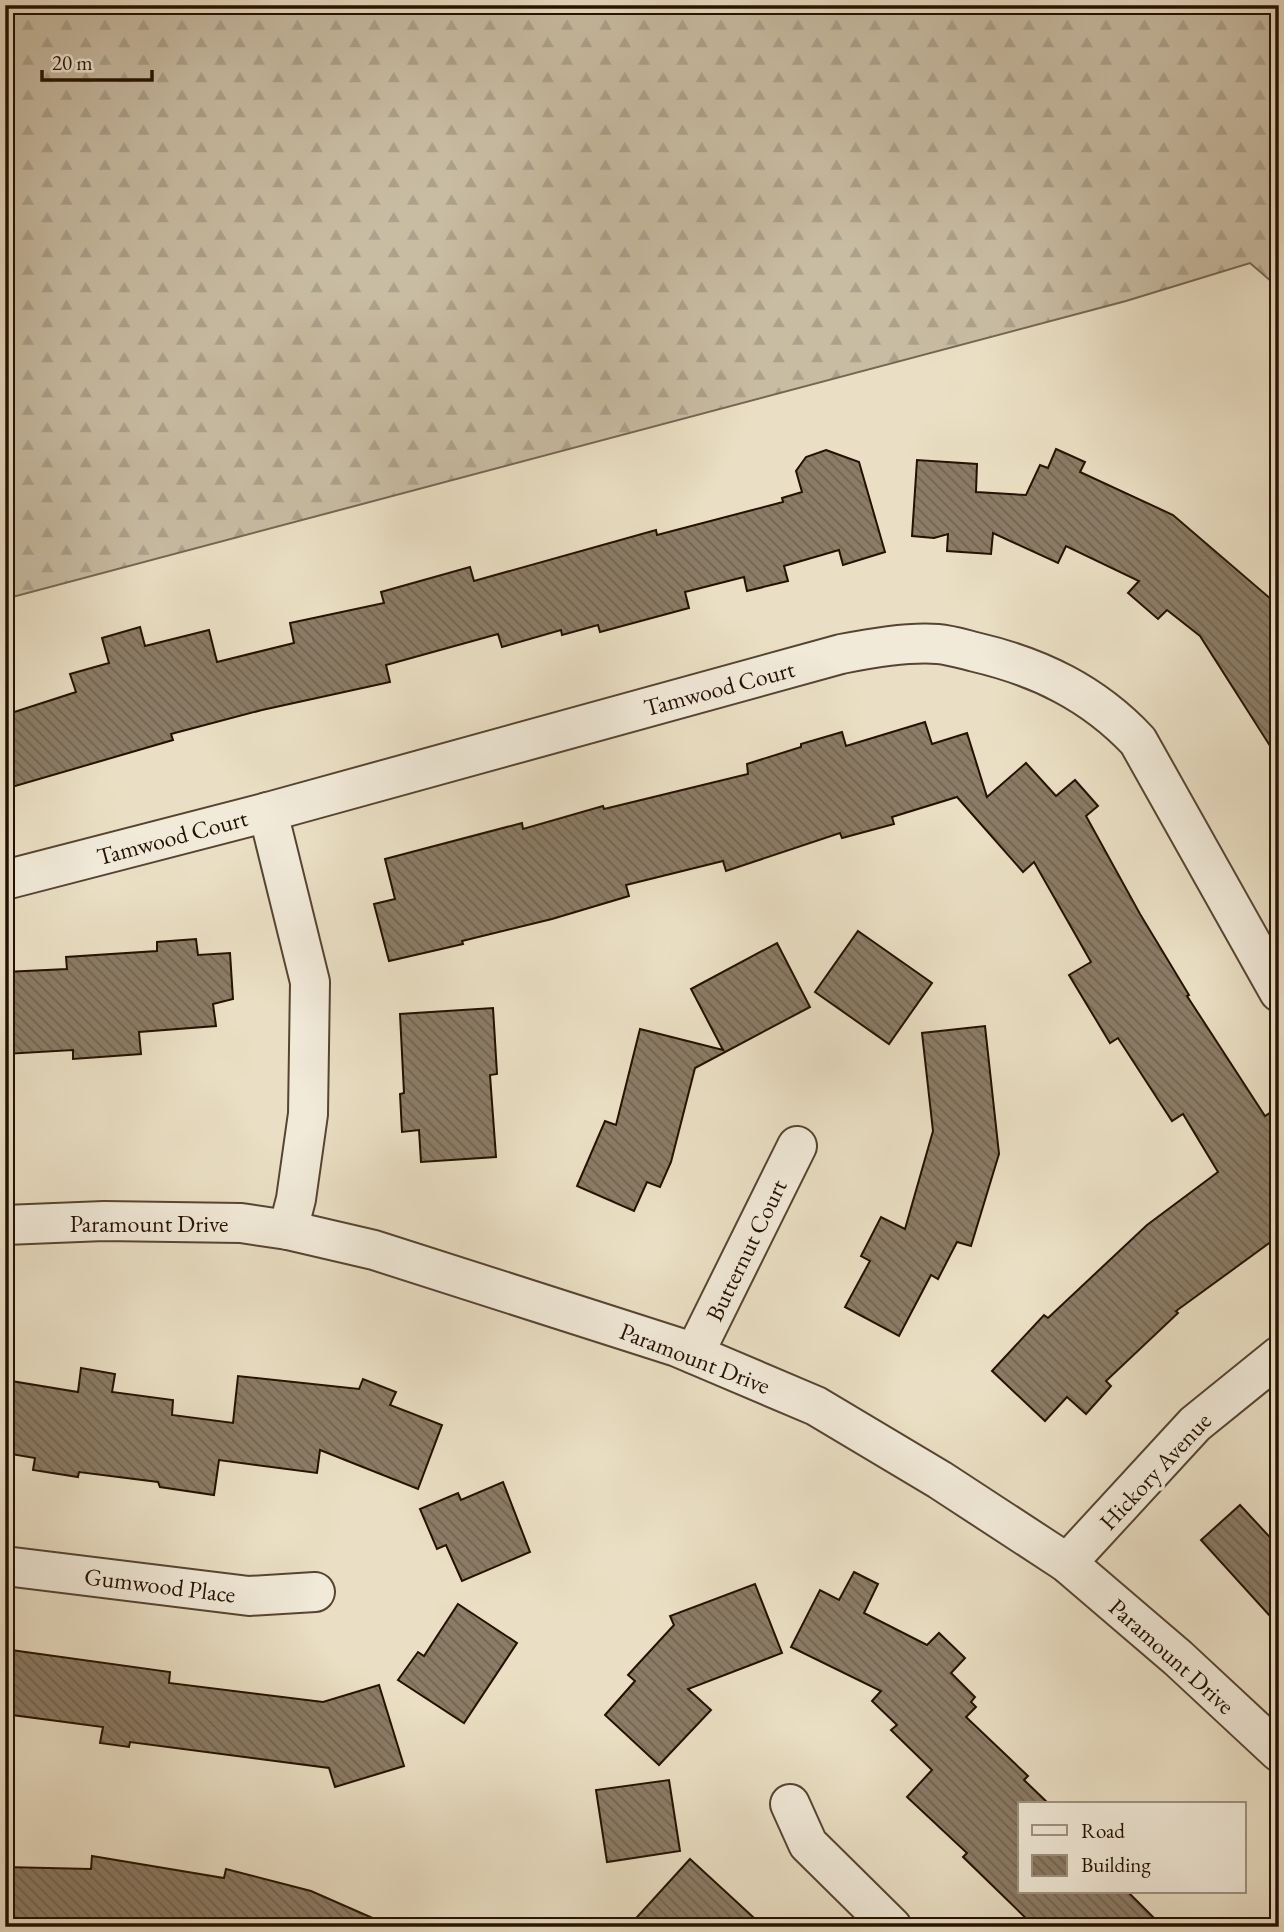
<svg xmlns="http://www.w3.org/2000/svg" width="1284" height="1932" font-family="'EB Garamond',serif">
<defs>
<pattern id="forest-firs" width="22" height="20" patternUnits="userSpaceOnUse" patternTransform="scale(1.75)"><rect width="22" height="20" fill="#c8bca3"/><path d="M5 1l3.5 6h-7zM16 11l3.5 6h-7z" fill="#aca18b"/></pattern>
<pattern id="building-back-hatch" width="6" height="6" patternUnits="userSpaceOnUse" patternTransform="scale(1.75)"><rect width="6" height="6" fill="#8b7c66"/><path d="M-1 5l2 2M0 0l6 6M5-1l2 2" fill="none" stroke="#716452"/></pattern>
</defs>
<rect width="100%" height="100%" fill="#eadfc4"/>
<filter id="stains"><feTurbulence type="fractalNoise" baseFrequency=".00286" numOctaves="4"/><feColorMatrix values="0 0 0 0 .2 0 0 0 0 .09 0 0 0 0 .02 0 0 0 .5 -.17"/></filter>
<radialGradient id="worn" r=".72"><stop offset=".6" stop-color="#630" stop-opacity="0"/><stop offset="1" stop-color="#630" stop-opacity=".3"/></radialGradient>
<path fill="url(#forest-firs)" stroke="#766652" stroke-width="2" d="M5 5H1279V288L1250 263 1126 301 5 599Z"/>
<g fill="url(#building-back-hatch)" stroke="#241100" stroke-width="2">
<path d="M1056 449 1085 462 1080 472 1173 515 1279 606V760L1200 636 1167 610 1158 619 1128 593 1139 581 1066 546 1058 563 993 533 991 554 947 551 948 534 934 538 912 536 917 460 977 464 976 492 1026 495 1040 465 1048 468Z"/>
<path d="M826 450 859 462 885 552 843 565 839 550 784 566 788 581 747 591 744 577 685 592 689 608 600 632 598 625 562 635 561 630 502 647 498 634 386 665 390 682 262 710 171 734 173 740 5 789V715L76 692 70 674 109 663 102 638 140 627 145 646 209 630 217 662 294 643 290 623 384 603 381 592 470 567 474 581 656 530 657 535 783 502 782 498 802 492 796 471 806 457Z"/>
<path d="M925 722 932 744 967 733 987 797 1026 763 1056 796 1075 780 1098 806 1086 816 1140 914 1189 995 1187 996 1265 1116 1279 1107V1236L1176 1311 1178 1313 1106 1381 1111 1386 1086 1414 1067 1397 1045 1421 992 1371 1044 1315 1048 1318 1147 1225 1218 1172 1183 1114 1172 1121 1118 1038 1110 1043 1069 975 1091 962 1034 862 1023 872 957 797 892 817 894 824 842 838 840 833 726 871 723 861 626 885 629 896 552 919 462 941 463 944 389 961 374 904 395 899 385 859 522 823 523 829 603 806 604 809 748 774 747 764 801 747V744L842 732 846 746Z"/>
<path d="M858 931 932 983 889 1044 815 992Z"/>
<path d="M196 939 198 955 230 953 233 999 213 1004 216 1026 139 1032 141 1054 73 1059V1050L5 1054V972L67 969 66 957 157 951V942Z"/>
<path d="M777 943 810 1007 695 1068 671 1162 660 1187 647 1182 634 1211 577 1186 605 1121 616 1125 640 1029 723 1050 691 989Z"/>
<path d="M493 1008 497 1074 490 1075 496 1157 421 1162 419 1130 402 1132 400 1094 404 1093 400 1014Z"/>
<path d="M985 1026 999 1154 971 1246 957 1242 938 1279 931 1275 899 1336 845 1307 870 1261 861 1256 881 1217 905 1229 933 1131 922 1033Z"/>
<path d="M81 1368 115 1374 112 1392 173 1400 172 1415 233 1423 238 1376 359 1389 363 1379 396 1392 390 1405 442 1425 418 1489 320 1450 317 1473 219 1460 214 1495 160 1487 158 1482 79 1472 78 1477 33 1470 35 1458 5 1453V1380L78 1392Z"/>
<path d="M503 1482 530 1552 462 1581 446 1545 437 1549 420 1509 458 1493 461 1500Z"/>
<path d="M1240 1505 1279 1547V1626L1201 1540Z"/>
<path d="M854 1572 878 1584 864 1613 927 1645 939 1633 965 1658 951 1673 975 1697 971 1702 976 1707 966 1717 1028 1776 1024 1780 1049 1804H1020V1892H1128L1163 1927H1035L963 1857 967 1853 907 1797 932 1770 891 1730 897 1725 872 1701 881 1691 791 1647 820 1590 839 1600Z"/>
<path d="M755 1584 782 1653 688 1689 711 1710 659 1765 605 1715 635 1681 628 1675 674 1625 670 1616Z"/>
<path d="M458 1604 517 1643 464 1723 398 1680 418 1652 424 1656Z"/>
<path d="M11 1650 170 1672 169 1683 323 1702 379 1685 404 1766 335 1787 329 1768 130 1742 129 1747 100 1743 103 1727 5 1714V1695Z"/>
<path d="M669 1780 680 1851 607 1862 596 1790Z"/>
<path d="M92 1856 224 1878 226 1869 311 1891 393 1927H83L53 1923V1927H5V1867L91 1869Z"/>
<path d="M690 1859 764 1927H628Z"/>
</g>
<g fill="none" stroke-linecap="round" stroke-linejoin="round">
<g stroke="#564431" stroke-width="42">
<g id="minor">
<path d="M268 812 310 982 308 1114 296 1199 288 1230"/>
<path d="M5 880 268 812 841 654C872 648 906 642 938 644 950 645 963 649 975 652 1039 667 1093 693 1138 741L1279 992"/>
<path d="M5 1225 104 1221 241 1223 288 1230 374 1250 677 1347 816 1406 940 1480 1067 1563 1178 1658 1279 1752"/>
<path d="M694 1354 797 1146"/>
<path d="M1067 1563 1195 1424 1279 1356"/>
<path d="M5 1566 249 1596 315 1592"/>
<path d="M790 1804 808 1844 892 1927"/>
</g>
</g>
<use href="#minor" stroke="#f1ead9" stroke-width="38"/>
</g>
<g text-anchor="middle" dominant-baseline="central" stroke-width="7" stroke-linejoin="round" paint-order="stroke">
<g font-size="24" fill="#241100" stroke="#f1ead9">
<text transform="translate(719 688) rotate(-15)">Tamwood Court</text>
<text transform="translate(172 837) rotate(-15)">Tamwood Court</text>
<text x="149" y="1223">Paramount Drive</text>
<text transform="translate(746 1250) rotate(-64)">Butternut Court</text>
<text transform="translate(695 1358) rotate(21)">Paramount Drive</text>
<text transform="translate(1155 1471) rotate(-47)">Hickory Avenue</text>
<text transform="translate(160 1585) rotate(7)">Gumwood Place</text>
<text transform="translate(1172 1656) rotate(42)">Paramount Drive</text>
</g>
</g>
<rect width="1284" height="1932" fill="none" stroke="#eadfc4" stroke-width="28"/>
<rect x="7" y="7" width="1270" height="1918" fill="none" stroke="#241100" stroke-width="3.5"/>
<rect x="14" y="14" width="1256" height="1904" fill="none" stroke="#241100" stroke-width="2"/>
<rect x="1018" y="1802" width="228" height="91" fill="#f1ead9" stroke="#9f9382" stroke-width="2"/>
<rect x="1032" y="1825" width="35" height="10" fill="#f1ead9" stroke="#9f9382" stroke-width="2"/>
<text x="1081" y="1838" font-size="21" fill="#241100">Road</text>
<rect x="1032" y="1855" width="35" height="21" fill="url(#building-back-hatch)" stroke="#9f9382" stroke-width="2"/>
<text x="1081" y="1872" font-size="21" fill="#241100">Building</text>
<path d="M42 70v10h110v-10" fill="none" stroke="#241100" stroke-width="3.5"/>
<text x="52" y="70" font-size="21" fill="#241100" stroke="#f1ead9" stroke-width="5" paint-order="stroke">20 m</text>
<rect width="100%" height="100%" filter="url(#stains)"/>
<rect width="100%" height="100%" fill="url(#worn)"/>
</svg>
